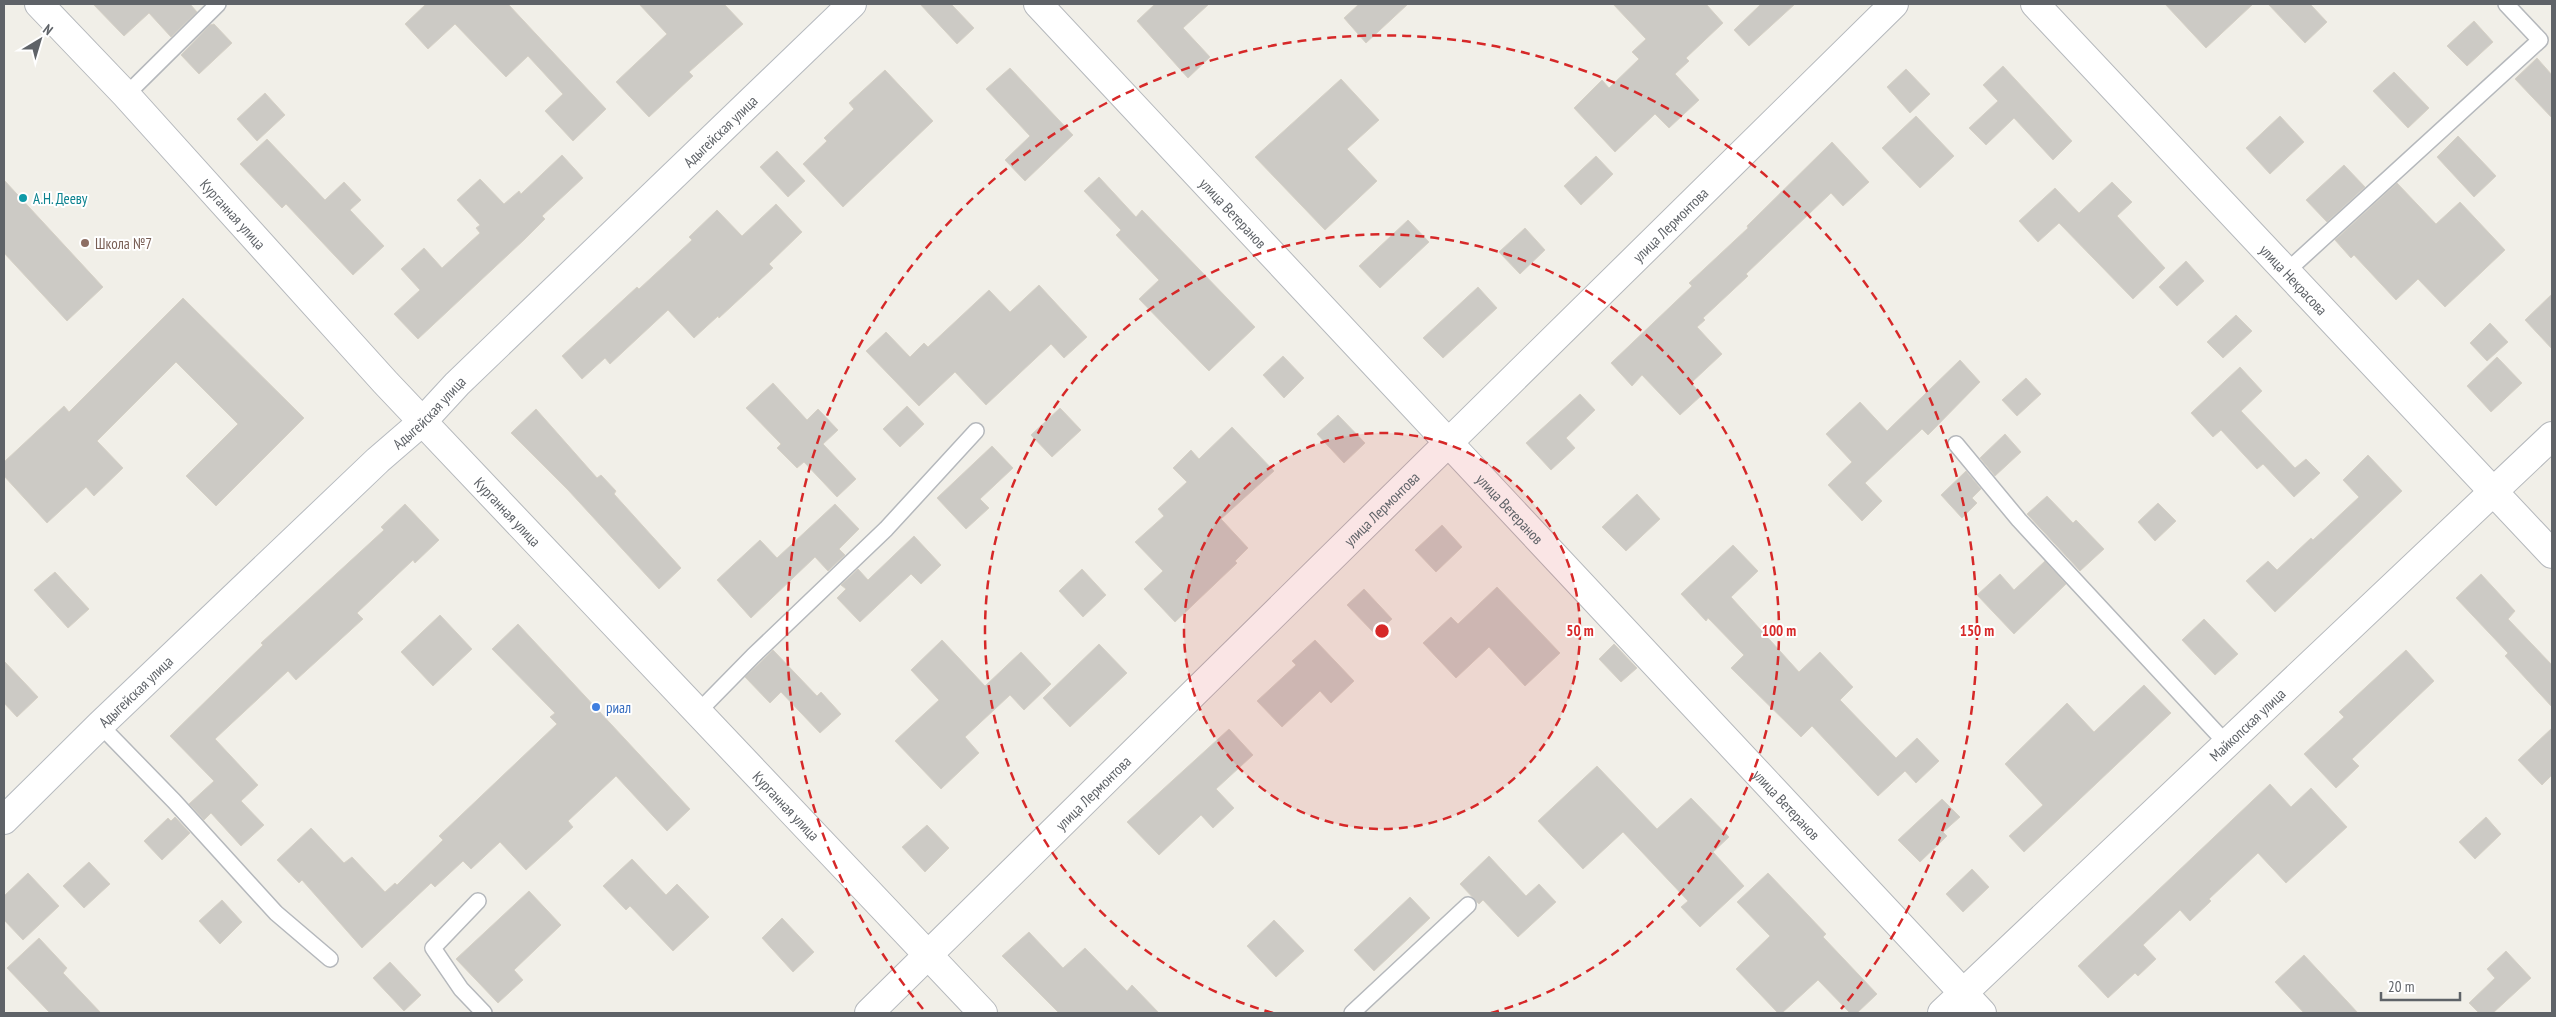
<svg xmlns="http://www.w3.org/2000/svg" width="2556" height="1017" font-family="'PT Sans Narrow',sans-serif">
<rect width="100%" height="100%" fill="#f1efe8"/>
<g fill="#cccac5" stroke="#d6d1c6">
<path d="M93 4H190L197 12 171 37 149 13 124 36Z"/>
<path d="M426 4H508L606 109 573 141 545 111 563 94 528 56 506 77 455 24 428 49 405 24Z"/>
<path d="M639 4H724L743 24 689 72 693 76 649 117 616 82 667 34Z"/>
<path d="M920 4H951L974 28 957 44Z"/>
<path d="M1155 4H1209L1183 28 1210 57 1188 78 1137 21Z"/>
<path d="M1359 4H1408L1366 43 1344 18Z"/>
<path d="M1613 4H1706L1723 23 1686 58 1689 61 1675 74 1699 100 1669 128 1655 114 1615 152 1574 108 1602 80 1609 88 1639 59 1632 52 1646 39Z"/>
<path d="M1761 4H1795L1749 46 1734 30Z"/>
<path d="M2165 4H2253L2206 48Z"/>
<path d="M2268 4H2310L2327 22 2305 43Z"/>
<path d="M2474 21 2493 42 2467 66 2447 46Z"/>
<path d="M214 24 232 43 199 74 181 55 210 25Z"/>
<path d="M2537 58 2552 75V118L2515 79Z"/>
<path d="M2003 66 2072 141 2053 160 2014 118 1986 145 1969 128 1998 101 1983 85Z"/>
<path d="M1010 68 1073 135 1025 181 1005 160 1030 136 986 89Z"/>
<path d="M1906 69 1930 94 1910 113 1887 87Z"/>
<path d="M885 70 933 121 843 207 803 164 827 141 824 138 854 109 849 103Z"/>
<path d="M2394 72 2429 108 2408 128 2373 91Z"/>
<path d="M1341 79 1379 120 1347 149 1377 181 1325 230 1255 157Z"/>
<path d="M265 93 285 115 257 141 237 119Z"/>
<path d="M1916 116 1954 156 1920 188 1882 148Z"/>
<path d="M2280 116 2304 142 2270 174 2246 148Z"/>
<path d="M2458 136 2496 176 2474 197 2437 157Z"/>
<path d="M267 139 325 200 344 182 361 200 350 210 384 246 353 275 286 204 282 208 240 164Z"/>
<path d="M1832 142 1869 182 1843 206 1831 193 1746 274 1748 276 1703 318 1705 320 1697 327 1722 354 1691 383 1702 395 1680 415 1642 375 1632 386 1611 363 1692 286 1689 283 1748 228 1747 226Z"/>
<path d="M777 151 805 181 788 197 760 167Z"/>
<path d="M562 155 583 178 542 216 545 219 525 239 418 339 394 314 420 290 401 269 424 248 442 268 480 233 476 228 480 225 457 200 480 179 504 204 519 191 521 194Z"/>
<path d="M1596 156 1613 174 1581 205 1564 186Z"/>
<path d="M2344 165 2365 187 2327 222 2306 200Z"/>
<path d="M1099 177 1136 217 1142 210 1255 327 1209 371 1139 299 1159 280 1116 235 1121 230 1084 191Z"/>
<path d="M4 180 103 287 67 321 4 253Z"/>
<path d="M2112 182 2132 202 2117 216 2165 268 2133 299 2059 223 2038 242 2019 221 2055 188 2079 213Z"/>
<path d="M2397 183 2436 224 2460 202 2505 250 2445 307 2418 279 2396 300 2354 255 2351 258 2335 240Z"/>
<path d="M776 204 802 232 769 264 773 268 719 318 718 316 694 338 668 310 610 364 605 358 582 379 562 356 637 287 639 289 692 240 689 237 717 210 742 236Z"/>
<path d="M1408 220 1429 242 1380 288 1359 266Z"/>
<path d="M1525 228 1545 250 1520 274 1499 252Z"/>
<path d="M2186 261 2204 281 2177 306 2159 287Z"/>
<path d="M1039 285 1087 337 1064 358 1051 344 986 405 955 372 919 406 866 351 886 332 910 357 924 343 928 347 989 290 1010 312Z"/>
<path d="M1478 287 1497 308 1443 358 1423 338Z"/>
<path d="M2552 294V349L2525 320Z"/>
<path d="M183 298 304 418 216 506 186 476 238 424 176 362 97 441 123 468 94 496 86 487 47 523 4 476V462L64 406 69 412Z"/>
<path d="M2236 315 2252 331 2223 358 2207 342Z"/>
<path d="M2490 323 2508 342 2487 361 2470 343Z"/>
<path d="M1283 356 1304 378 1284 398 1263 375Z"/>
<path d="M2497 357 2522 383 2491 412 2467 386Z"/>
<path d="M1960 360 1980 382 1928 435 1922 429 1865 483 1882 501 1862 521 1828 485 1852 462 1826 434 1860 402 1887 431Z"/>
<path d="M2240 367 2262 391 2241 411 2295 468 2306 459 2320 473 2294 497 2263 464 2257 469 2221 430 2213 437 2191 413Z"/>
<path d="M2026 378 2041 394 2017 416 2002 400Z"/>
<path d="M773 383 807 420 818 409 838 430 823 444 856 479 837 497 804 462 797 468 777 448 781 444 746 408Z"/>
<path d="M1580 394 1595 410 1566 438 1575 448 1551 470 1526 443Z"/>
<path d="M907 406 924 424 900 447 883 429Z"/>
<path d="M1060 408 1081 430 1052 457 1031 435Z"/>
<path d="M536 409 597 478 601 475 616 491 614 494 681 568 659 589 568 490 511 433Z"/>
<path d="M1338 415 1365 443 1344 463 1317 434Z"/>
<path d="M1232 427 1274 471 1221 519 1248 548 1235 561 1237 563 1175 622 1144 589 1163 571 1135 542 1164 516 1158 509 1187 482 1173 468 1191 450 1199 459Z"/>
<path d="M2005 434 2021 452 1995 476 1980 458Z"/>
<path d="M992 446 1013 468 980 499 989 508 966 529 937 498Z"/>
<path d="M2368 455 2402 491 2275 612 2246 581 2268 561 2277 570 2311 538 2313 540 2359 497 2343 480Z"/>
<path d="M1966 471 1981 489 1972 498 1977 503 1962 518 1941 495Z"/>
<path d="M1637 494 1660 519 1626 551 1602 527Z"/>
<path d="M2047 496 2073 523 2076 520 2104 549 2080 571 2027 514Z"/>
<path d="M2158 503 2176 521 2155 541 2138 522Z"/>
<path d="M405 504 439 540 415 563 413 560 357 613 363 619 296 680 288 671 215 739 258 785 241 801 264 825 241 846 211 813 204 820 189 804 214 781 170 736 263 645 261 643 384 530 381 527Z"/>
<path d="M835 504 859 529 839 549 845 555 828 571 815 557 751 618 717 580 760 540 777 558Z"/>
<path d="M1442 525 1462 547 1436 572 1415 550Z"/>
<path d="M914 536 941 565 921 584 911 574 860 622 837 598 846 589 841 585 858 569 868 580Z"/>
<path d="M1733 545 1758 571 1731 597 1799 672 1820 652 1853 687 1840 700 1896 758 1917 738 1939 761 1916 783 1905 771 1878 796 1812 726 1801 737 1731 668 1744 655 1708 618 1706 621 1681 594Z"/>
<path d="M2045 561 2066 584 2014 634 1977 595 2000 574 2014 590Z"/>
<path d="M1082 569 1106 595 1083 617 1059 591Z"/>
<path d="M55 572 89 609 68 628 34 590Z"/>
<path d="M2481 574 2515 611 2508 619 2552 665V707L2505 656 2508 653 2456 598Z"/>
<path d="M1497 587 1560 653 1525 686 1489 647 1456 678 1423 643 1451 617 1458 624Z"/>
<path d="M1364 589 1392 619 1375 634 1347 605Z"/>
<path d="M440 615 472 649 433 686 401 652Z"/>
<path d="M2204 619 2238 654 2215 675 2182 640Z"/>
<path d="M518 624 690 809 667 831 616 776 568 821 573 827 526 870 500 842 471 869 463 861 435 887 431 883 362 948 302 880 299 883 277 860 311 828 344 863 352 857 385 892 395 883 397 885 443 840 439 836 557 724 550 717 555 713 492 649Z"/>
<path d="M942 640 985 686 1021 652 1051 684 1024 710 1010 695 965 737 979 753 941 789 895 741 939 700 911 670Z"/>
<path d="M1315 640 1354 681 1331 703 1320 691 1282 727 1257 701 1296 665 1292 661Z"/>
<path d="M1099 644 1127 673 1070 727 1043 698Z"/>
<path d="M1614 644 1637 668 1621 682 1599 659Z"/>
<path d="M773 650 817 696 821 692 841 714 820 733 781 692 770 703 745 677Z"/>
<path d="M2406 650 2434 681 2352 759 2359 766 2336 788 2304 754 2344 717 2339 712Z"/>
<path d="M4 661 38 697 17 717 4 703Z"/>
<path d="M2144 685 2171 713 2024 852 2009 836 2043 805 2005 764 2067 703 2094 732Z"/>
<path d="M2552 728V775L2542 785 2518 760Z"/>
<path d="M1229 729 1253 755 1216 789 1234 808 1213 828 1201 815 1159 855 1127 822Z"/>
<path d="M1597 766 1657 829 1691 798 1729 837 1713 852 1744 886 1700 927 1681 907 1688 901 1623 832 1583 869 1538 821Z"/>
<path d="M2270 784 2291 807 2311 788 2347 827 2286 883 2258 853 2209 899 2211 901 2190 921 2180 910 2143 945 2156 959 2138 976 2135 973 2108 998 2078 966Z"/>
<path d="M1942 799 1960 817 1943 832 1947 836 1920 862 1898 840Z"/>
<path d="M175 817 190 833 162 860 144 841 168 818 171 821Z"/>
<path d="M2486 817 2501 834 2475 859 2459 842Z"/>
<path d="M927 825 949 848 925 872 902 847Z"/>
<path d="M1489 856 1526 896 1539 884 1556 902 1518 937 1483 900 1479 904 1460 884Z"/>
<path d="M632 859 666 895 677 884 709 917 673 951 630 906 626 910 603 886Z"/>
<path d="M89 862 110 884 84 908 63 886Z"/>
<path d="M1972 869 1989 887 1963 912 1946 894Z"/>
<path d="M28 873 59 906 23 940 4 920V896Z"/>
<path d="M1768 873 1826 934 1823 937 1877 994 1857 1013H1850L1818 980 1782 1013H1778L1736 969 1770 936 1737 902Z"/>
<path d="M529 891 561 925 514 970 523 980 498 1003 456 959Z"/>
<path d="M1410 897 1430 918 1374 971 1354 950Z"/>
<path d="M222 900 242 922 220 944 199 921Z"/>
<path d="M782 918 814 952 793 972 762 938Z"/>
<path d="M1274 920 1304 951 1276 977 1247 946Z"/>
<path d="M1029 932 1063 968 1085 948 1127 991 1132 985 1159 1013H1059L1002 956Z"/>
<path d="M39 938 67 968 63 973 101 1013H50L7 968Z"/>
<path d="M2506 951 2531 978 2493 1013H2479L2469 1003 2495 978 2487 969Z"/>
<path d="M2304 955 2358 1013H2304L2275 982Z"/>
<path d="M390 962 421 995 404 1011 373 978Z"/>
</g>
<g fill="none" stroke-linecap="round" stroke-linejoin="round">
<g stroke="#b5b8bc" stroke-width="18">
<g id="service">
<path d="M126 95 218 4"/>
<path d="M2287 271 2540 40 2506 4"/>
<path d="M1956 444 2019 520 2226 743"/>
<path d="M698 712 753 656 886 529 976 431"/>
<path d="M100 725 174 801 276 913 330 959"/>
<path d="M478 901 433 948 461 989 484 1013"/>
<path d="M1352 1013 1468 905"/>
</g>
</g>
<g stroke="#b5b8bc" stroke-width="30">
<g id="minor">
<path id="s1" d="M1038 4 1982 1013"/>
<path id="s2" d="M2035 4 2552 554"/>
<path id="s3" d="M869 1013 1894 4"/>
<path id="s4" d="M1942 1013 2552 436"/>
</g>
</g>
<g stroke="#b5b8bc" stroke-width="30">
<g id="tertiary">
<path id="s5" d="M39 4 126 95 385 382 983 1013"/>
</g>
</g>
<g stroke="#b6babf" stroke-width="30">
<g id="secondary">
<path id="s6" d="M4 820 100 725 378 460 422 422 457 384 852 4"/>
</g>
</g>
<use href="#service" stroke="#fff" stroke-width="15"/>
<use href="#minor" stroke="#fff" stroke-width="28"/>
<use href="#tertiary" stroke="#fff" stroke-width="28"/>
<use href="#secondary" stroke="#fff" stroke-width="28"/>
</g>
<circle cx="1382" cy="631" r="198" fill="#d62828" fill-opacity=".12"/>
<g fill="none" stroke="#d62828" stroke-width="2.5" stroke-dasharray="9 6">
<circle cx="1382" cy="631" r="198"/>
<path d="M1273 1013A397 397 0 1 1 1491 1013"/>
<path d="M923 1009A595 595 0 1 1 1841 1009"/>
</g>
<circle fill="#0f9aa8" stroke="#fff" stroke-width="2" cx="23" cy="198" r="5"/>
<circle fill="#8d6e63" stroke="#fff" stroke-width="2" cx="85" cy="243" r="5"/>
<circle fill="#3f7fe0" stroke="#fff" stroke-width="2" cx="596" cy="707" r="5"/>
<g text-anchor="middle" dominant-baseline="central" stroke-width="4" stroke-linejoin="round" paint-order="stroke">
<g font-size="15" fill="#5f6368" stroke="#fff">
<text stroke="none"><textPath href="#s6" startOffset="994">Адыгейская улица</textPath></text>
<text stroke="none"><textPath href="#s1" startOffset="286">улица Ветеранов</textPath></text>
<text stroke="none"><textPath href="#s5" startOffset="286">Курганная улица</textPath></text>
<text stroke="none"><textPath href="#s3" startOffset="1124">улица Лермонтова</textPath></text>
<text stroke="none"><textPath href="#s2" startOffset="378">улица Некрасова</textPath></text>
<text stroke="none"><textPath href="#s6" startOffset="589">Адыгейская улица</textPath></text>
<text stroke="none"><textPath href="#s3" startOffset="719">улица Лермонтова</textPath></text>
<text stroke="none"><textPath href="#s1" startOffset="691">улица Ветеранов</textPath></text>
<text stroke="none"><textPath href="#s5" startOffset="691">Курганная улица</textPath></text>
<text stroke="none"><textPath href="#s6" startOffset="184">Адыгейская улица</textPath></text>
<text stroke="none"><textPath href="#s4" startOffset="420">Майкопская улица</textPath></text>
<text stroke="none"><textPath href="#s3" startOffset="314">улица Лермонтова</textPath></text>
<text stroke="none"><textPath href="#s1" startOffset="1096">улица Ветеранов</textPath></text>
<text stroke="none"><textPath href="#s5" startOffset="1096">Курганная улица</textPath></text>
</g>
<g font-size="15" fill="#0d838f" stroke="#fff" text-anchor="start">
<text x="33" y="198">А.Н. Дееву</text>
</g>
<g font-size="15" fill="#785e54" stroke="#fff" text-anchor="start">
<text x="95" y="243">Школа №7</text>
</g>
<g font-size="15" fill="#366cbe" stroke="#fff" text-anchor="start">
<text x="606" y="707">риал</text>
</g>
</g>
<circle cx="1382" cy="631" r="8" fill="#d62828" stroke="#fff" stroke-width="2.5"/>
<g font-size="15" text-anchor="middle" font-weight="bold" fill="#d62828" stroke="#fff" stroke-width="4" stroke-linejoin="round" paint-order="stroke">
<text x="1580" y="636">50 m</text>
<text x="1779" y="636">100 m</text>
<text x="1977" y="636">150 m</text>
</g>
<rect width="2556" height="1017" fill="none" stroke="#5f6368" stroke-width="10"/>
<g transform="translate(40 40) rotate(38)" stroke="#ffffff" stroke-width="4" paint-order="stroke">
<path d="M0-4L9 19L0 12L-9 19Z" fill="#5f6368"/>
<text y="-8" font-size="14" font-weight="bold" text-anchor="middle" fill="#5f6368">N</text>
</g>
<path d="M2381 992v8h79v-8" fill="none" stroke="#5f6368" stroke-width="2.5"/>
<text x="2388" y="992" font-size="15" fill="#5f6368" stroke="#ffffff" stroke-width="4" paint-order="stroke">20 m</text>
</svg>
